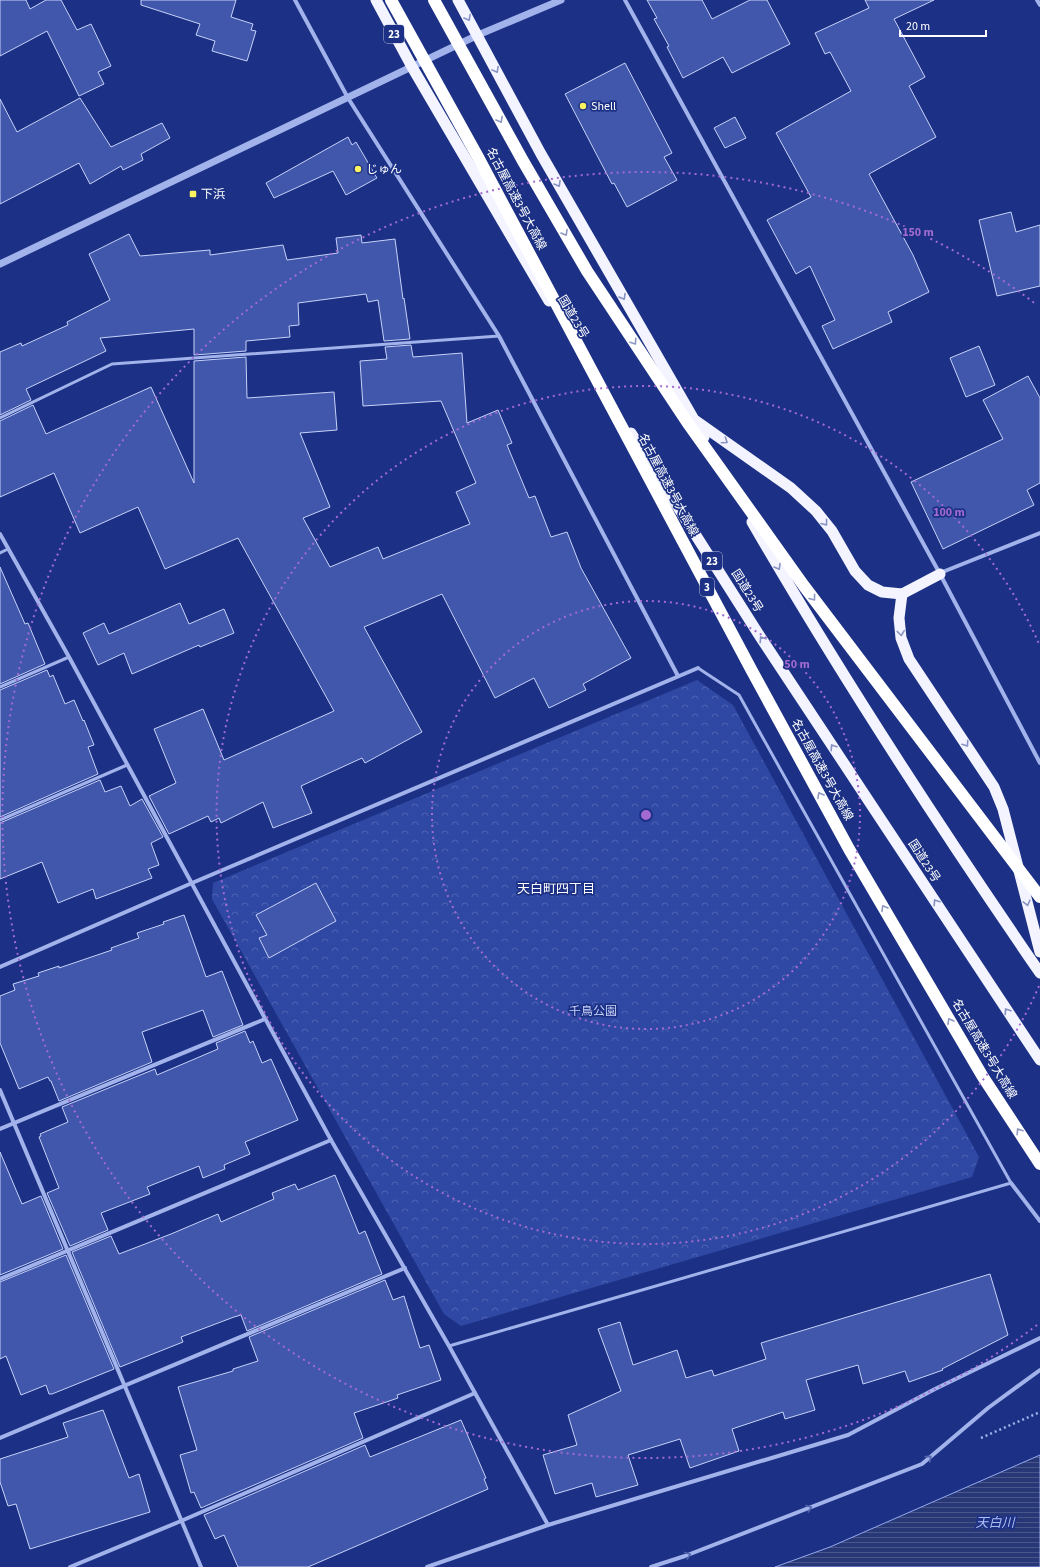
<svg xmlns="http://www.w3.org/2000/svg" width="1040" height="1567" font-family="'Source Sans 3','Noto Sans JP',sans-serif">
<defs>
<pattern id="park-crowns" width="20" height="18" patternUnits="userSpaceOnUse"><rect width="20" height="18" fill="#2f48a3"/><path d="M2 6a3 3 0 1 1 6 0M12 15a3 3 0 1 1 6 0" fill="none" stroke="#4e63b1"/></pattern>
<pattern id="water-rules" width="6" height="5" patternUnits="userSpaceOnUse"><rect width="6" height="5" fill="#283877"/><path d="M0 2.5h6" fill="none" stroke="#48568b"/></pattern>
</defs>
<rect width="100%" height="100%" fill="#1c3185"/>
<path fill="url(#park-crowns)" d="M697 680 733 705 979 1157 972 1177 461 1326 444 1314 212 899 213 883Z"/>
<path fill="url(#water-rules)" stroke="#95a9ed" d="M1040 1455V1567H775L830 1547Z"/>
<g fill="#4057ac" stroke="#c7d2f8">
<path d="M0 0H26L30 9 46 0H61L77 30 91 24 111 66 98 72 104 84 79 96 47 31 0 56Z"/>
<path d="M141 0H236L231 17 253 24 251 30 256 31 247 61 212 51 215 41 196 35 200 24 141 5Z"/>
<path d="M647 0H702L712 19 750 0H767L790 44 732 73 723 57 683 78 667 47 669 46 654 19 657 18Z"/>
<path d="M865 0H934L894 19 925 77 909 86 936 137 869 174 913 255 929 292 888 312 892 322 833 349 822 326 835 320 810 266 796 274 767 220 811 197 776 133 851 91 830 52 825 54 815 33 869 8Z"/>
<path d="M625 63 672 153 664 157 677 180 627 207 614 183 612 184 565 94Z"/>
<path d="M80 98 111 147 162 123 170 138 141 154 143 160 123 170 121 166 90 184 79 163 0 204V99L17 132Z"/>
<path d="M735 117 746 138 725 148 714 128Z"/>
<path d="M348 137 352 145 356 142 377 178 346 195 333 171 274 198 266 183Z"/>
<path d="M1011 212 1016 232 1040 225V286L997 296 979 220Z"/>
<path d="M129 234 140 256 210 250V255L283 245 287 260 338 253 336 238 361 235 362 243 395 239 403 299 404 298 410 339 384 341 378 300 368 302 366 294 298 303 299 325 289 326 290 337 246 341V351L194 355V329L100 338 106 351 26 389 31 400 0 415V352L21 343 22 346 68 325 67 322 110 300 89 254Z"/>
<path d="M411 345 413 357 462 353 467 423 498 410 512 443 507 445 529 498 535 496 551 537 567 532 581 568 631 658 583 684 586 690 549 708 534 678 495 698 442 594 364 627 422 732 365 763 362 758 301 786 312 813 273 828 263 802 221 823 219 818 211 822 208 816 169 834 149 796 176 783 154 729 203 709 224 760 334 711 238 538 165 569 138 507 80 533 54 473 0 497V421L33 405 46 434 151 387 194 483V361L246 357 247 398 334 392 337 430 300 433 330 507 303 518 330 567 378 547 383 559 470 524 456 492 476 483 441 401 363 406 360 361 387 359 385 347Z"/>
<path d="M979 346 995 385 966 397 950 358Z"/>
<path d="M1028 376 1040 398V483L1027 490 1034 505 943 549 911 482 1003 439 983 400Z"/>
<path d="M0 567 25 624 28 623 45 664 0 684Z"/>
<path d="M180 603 189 624 224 609 234 633 200 647 199 645 132 674 124 653 98 665 83 633 104 623 109 634Z"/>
<path d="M47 670 50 677 53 675 65 704 74 700 83 721 84 720 94 745 88 747 98 774 0 817V690Z"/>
<path d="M100 780 105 792 121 786 130 806 142 799 163 837 151 843 159 865 148 869 152 878 96 899 93 889 58 903 42 862 0 879V823Z"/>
<path d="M316 883 336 921 269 958 259 938 267 935 256 915Z"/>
<path d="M184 915 206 977 222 971 243 1025 213 1037 203 1010 142 1032 152 1062 59 1101 51 1081H50L48 1077 19 1089 0 1043V996L15 990 13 984 39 976 38 973 59 966V968L112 950 111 948 139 938 137 933 164 924 163 922Z"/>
<path d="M245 1031 250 1043 253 1041 262 1063 271 1059 298 1120 245 1142 250 1154 224 1165 225 1169 203 1178 199 1166 147 1187 150 1194 101 1213 108 1230 70 1246 47 1193 59 1188 39 1137 41 1136 40 1134 68 1122 62 1107 155 1069 157 1075 218 1049 216 1043Z"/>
<path d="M0 1152 22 1204 41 1196 63 1249 0 1275Z"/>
<path d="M335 1175 359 1234 365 1231 382 1274 247 1331 241 1315 234 1317 181 1337 183 1342 120 1367 72 1252 111 1236 119 1254 171 1234 218 1214 221 1222 274 1199 272 1193 295 1184 298 1190Z"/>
<path d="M66 1255 114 1369 52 1394H49L46 1385 21 1395 6 1356 0 1359V1282Z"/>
<path d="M990 1274 1008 1335 942 1369 943 1370 909 1382 905 1371 863 1384 858 1365 806 1380 815 1410 785 1419 783 1412 732 1429 739 1451 690 1468 680 1439 628 1455 638 1485 596 1497 592 1483 555 1494 543 1455 577 1445 568 1415 621 1391 598 1329 620 1322 633 1365 677 1350 686 1378 712 1370 714 1376 766 1359 761 1343Z"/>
<path d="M385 1280 393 1300 404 1296 420 1348 429 1345 441 1380 397 1395 398 1398 354 1413 363 1438 201 1508 194 1492 191 1493 180 1455 197 1450 178 1387 233 1371V1369L258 1361 249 1337Z"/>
<path d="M103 1410 129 1478 139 1474 150 1512 30 1549 16 1504 8 1506 0 1482V1459L68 1437 63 1423Z"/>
<path d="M461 1420 486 1478 484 1479 488 1489 308 1567H238L224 1535 215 1539 204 1515 365 1445 370 1457Z"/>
</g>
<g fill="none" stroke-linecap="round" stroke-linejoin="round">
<path stroke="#a2b2eb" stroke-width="2.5" stroke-dasharray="2 3" stroke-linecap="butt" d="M981 1438 1040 1412"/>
<g stroke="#a2b2eb" stroke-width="3">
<path d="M0 418 112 364 499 336"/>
<path d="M0 553 8 549"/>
<path d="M0 687 69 657"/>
<path d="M0 820 127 765"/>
<path d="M449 1346 1011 1183 739 695 698 668"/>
</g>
<g stroke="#a2b2eb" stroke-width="4">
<path d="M295 0 348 98 499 336 678 676"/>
<path d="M625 0 940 574 1040 763"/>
<path d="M1037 0 1040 5"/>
<path d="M0 534 69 657 331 1140 449 1346 548 1525 427 1567"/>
<path d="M940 573 1040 533"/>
<path d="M0 967 192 883 698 668"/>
<path d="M0 1090 201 1567"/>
<path d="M0 1129 265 1019"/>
<path d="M1011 1183 1040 1221"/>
<path d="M0 1279 331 1140"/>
<path d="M0 1438 405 1268"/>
<path d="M548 1525 848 1435 935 1389 1040 1338"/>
<path d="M70 1567 181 1521 475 1393"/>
<path d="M651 1567 685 1556 922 1464 988 1408 1040 1370"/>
</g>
<path stroke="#a2b2eb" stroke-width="7" d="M0 264 478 35 561 0"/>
<g stroke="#f3f4ff" stroke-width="11">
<path d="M376 0 412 67 549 301"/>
<path d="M458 0 541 154 704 437"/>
<path d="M696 421 791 488 816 511 832 531 855 571 868 585 882 592 902 594 940 574"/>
<path d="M631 433 761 638 1040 1060"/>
<path d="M752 522C841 676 939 826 1040 973"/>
<path d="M902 594 899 618 901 638 909 659 994 787 1003 809 1040 952"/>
</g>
<g stroke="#fff" stroke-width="12">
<path d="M391 0 479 159 752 671 849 849 983 1077 1040 1164"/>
<path d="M434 0 523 161 587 271 687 422 804 586 1040 897"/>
</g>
</g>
<defs><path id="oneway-chevron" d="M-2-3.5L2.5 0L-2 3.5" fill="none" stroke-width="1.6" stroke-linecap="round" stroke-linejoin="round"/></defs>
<g stroke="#8892c2">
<use href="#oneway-chevron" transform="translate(468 18) rotate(61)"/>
<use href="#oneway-chevron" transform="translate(496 70) rotate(62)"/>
<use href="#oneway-chevron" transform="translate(558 184) rotate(60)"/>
<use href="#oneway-chevron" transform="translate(623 297) rotate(60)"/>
<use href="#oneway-chevron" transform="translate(725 441) rotate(35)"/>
<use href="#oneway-chevron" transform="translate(825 523) rotate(53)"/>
<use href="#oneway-chevron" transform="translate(778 567) rotate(60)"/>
<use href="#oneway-chevron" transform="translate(901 633) rotate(83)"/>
<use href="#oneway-chevron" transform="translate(762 639) rotate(-123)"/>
<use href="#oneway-chevron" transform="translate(966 744) rotate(56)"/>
<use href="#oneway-chevron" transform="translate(833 747) rotate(-123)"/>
<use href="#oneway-chevron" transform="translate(936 902) rotate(-123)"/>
<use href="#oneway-chevron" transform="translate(1027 903) rotate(76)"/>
<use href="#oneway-chevron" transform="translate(1007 1011) rotate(-123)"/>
</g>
<g stroke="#8e98c2">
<use href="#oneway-chevron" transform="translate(500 120) rotate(61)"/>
<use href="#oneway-chevron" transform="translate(565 233) rotate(60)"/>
<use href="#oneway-chevron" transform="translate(634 342) rotate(56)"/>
<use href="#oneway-chevron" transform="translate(813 598) rotate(53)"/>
<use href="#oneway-chevron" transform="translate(820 795) rotate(-119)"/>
<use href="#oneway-chevron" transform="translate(884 908) rotate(-120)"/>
<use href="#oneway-chevron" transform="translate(950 1021) rotate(-120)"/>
<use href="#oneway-chevron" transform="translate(1019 1131) rotate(-123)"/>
</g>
<g stroke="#5265ae">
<use href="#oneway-chevron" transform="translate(929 1458) rotate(-40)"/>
<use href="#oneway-chevron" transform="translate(809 1508) rotate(-21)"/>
<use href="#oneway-chevron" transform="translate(688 1555) rotate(-20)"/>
</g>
<g fill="none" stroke="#a36bd2" stroke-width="2" stroke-dasharray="2 4">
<circle cx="646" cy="815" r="214"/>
<path d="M1039 986A429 429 0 1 1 1039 644"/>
<path d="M1037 1325A643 643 0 1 1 1037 305"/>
</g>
<g fill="#fcf360" stroke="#1c3185" stroke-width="1.5">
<circle cx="583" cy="106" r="4"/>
<circle cx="358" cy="169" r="4"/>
<rect x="189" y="190" width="8" height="8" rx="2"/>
</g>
<g text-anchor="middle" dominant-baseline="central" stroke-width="3.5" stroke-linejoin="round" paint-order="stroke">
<g fill="#1c3185" stroke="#bbc1da" stroke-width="1">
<rect x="384" y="25" width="20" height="18" rx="3"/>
<rect x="702" y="552" width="20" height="18" rx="3"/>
<rect x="700" y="578" width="14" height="18" rx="3"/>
</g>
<g font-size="11" font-weight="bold" fill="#fff">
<text x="394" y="34">23</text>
<text x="712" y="561">23</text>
<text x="707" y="587">3</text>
</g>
<g font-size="12" fill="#fff" stroke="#1c3185" text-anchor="start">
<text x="591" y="106">Shell</text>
<text x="366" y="169">じゅん</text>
<text x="201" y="194">下浜</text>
</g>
<g font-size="12" fill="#fff" stroke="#1c3185">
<text transform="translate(516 199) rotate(62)">名古屋高速3号大高線</text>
<text transform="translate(573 317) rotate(59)">国道23号</text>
<text transform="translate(668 485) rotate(62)">名古屋高速3号大高線</text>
<text transform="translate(747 591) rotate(58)">国道23号</text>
<text transform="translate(822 770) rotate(61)">名古屋高速3号大高線</text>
<text transform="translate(924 861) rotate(57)">国道23号</text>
<text transform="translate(984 1049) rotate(59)">名古屋高速3号大高線</text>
</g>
<g font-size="12" fill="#c7d2f8" stroke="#1c3185">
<text x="593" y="1011">千鳥公園</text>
</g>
<g font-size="13" fill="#fff" stroke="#1c3185">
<text x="556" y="889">天白町四丁目</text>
</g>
<g font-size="13" font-style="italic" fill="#aebdf2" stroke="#1c3185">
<text x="995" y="1523">天白川</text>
</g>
</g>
<circle cx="646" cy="815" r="6" fill="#a36bd2" stroke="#1c3185" stroke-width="2"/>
<g font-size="12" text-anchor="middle" font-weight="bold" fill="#a36bd2" stroke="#1c3185" stroke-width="3.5" stroke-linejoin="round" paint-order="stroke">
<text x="918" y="236">150 m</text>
<text x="949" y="516">100 m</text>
<text x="797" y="668">50 m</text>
</g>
<path d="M900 30v6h86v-6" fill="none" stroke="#ffffff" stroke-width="2"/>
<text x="906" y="30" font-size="12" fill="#ffffff" stroke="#1c3185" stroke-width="3" paint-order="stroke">20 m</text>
</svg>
